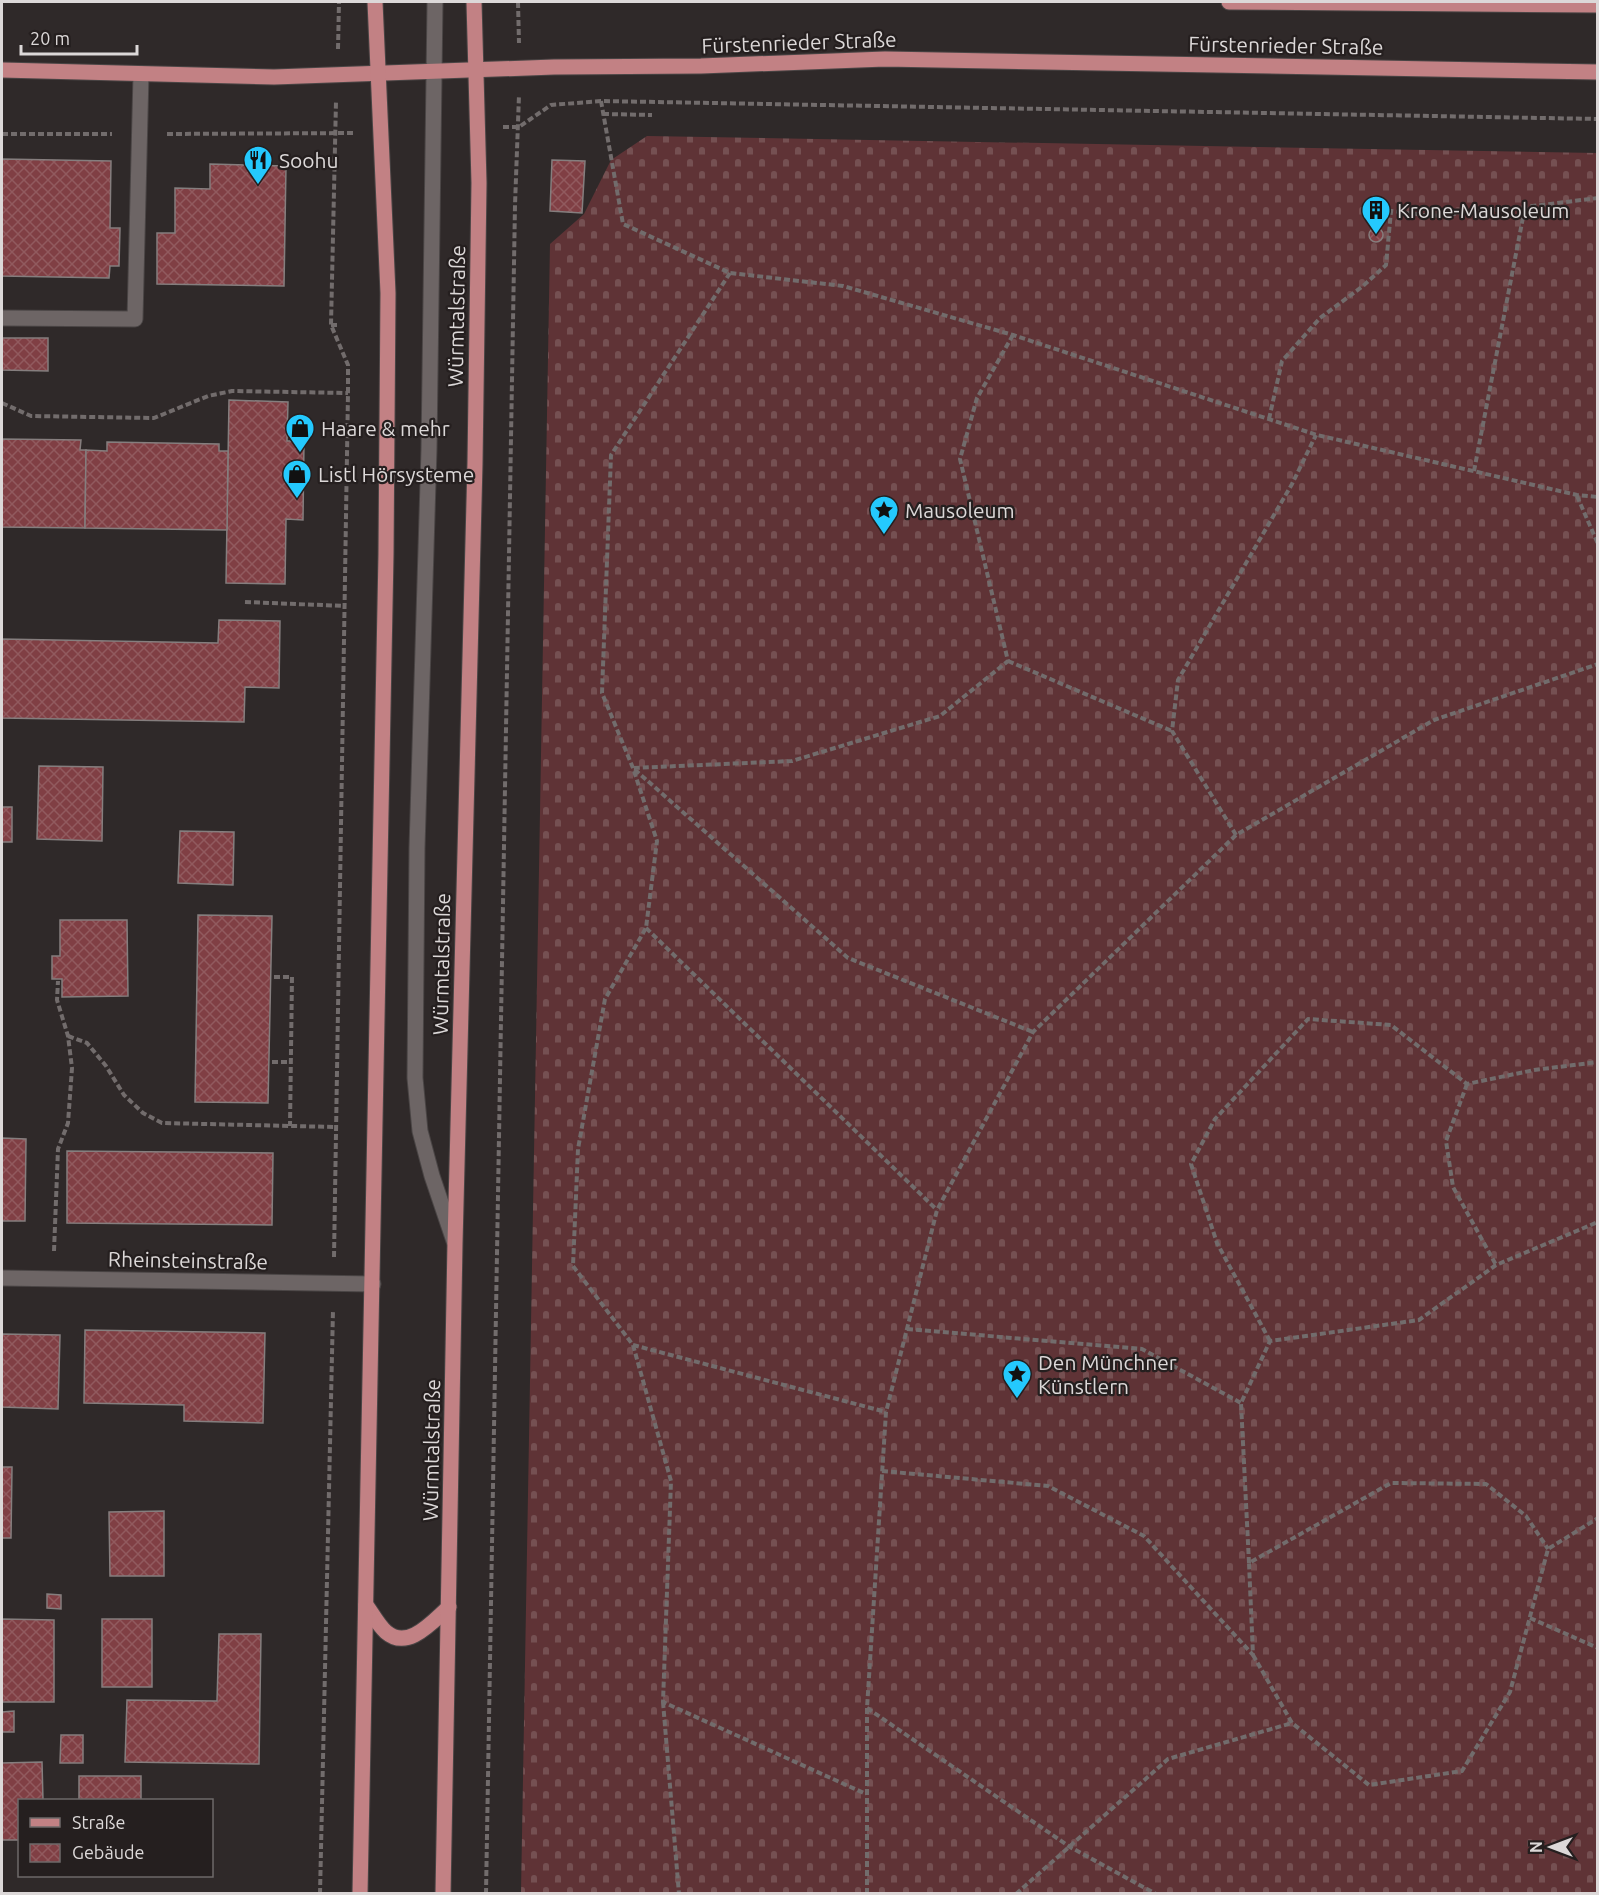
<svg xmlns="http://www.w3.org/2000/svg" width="1599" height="1895" font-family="Ubuntu,sans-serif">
<defs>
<pattern id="cemetery-stones" width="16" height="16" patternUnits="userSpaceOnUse" patternTransform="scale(1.5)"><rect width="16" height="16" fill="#5f3336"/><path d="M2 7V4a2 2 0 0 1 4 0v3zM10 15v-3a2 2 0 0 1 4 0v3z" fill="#755052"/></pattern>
<pattern id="building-cross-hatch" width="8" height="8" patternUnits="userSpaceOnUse" patternTransform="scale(1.5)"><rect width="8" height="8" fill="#803f44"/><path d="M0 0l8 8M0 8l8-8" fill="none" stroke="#915a5e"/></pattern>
</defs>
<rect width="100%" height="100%" fill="#2f2929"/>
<path fill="url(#cemetery-stones)" d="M647 136 1597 153V1893H521L550 244 584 214 611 160Z"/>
<g fill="url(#building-cross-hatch)" stroke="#857e7e" stroke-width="1.5">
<path d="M2 159 111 161 110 228H120L119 266H110L109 278 2 276Z"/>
<path d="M552 160 585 161 582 213 550 211Z"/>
<path d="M210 164 286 166 284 286 157 284V233H175V188L210 189Z"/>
<circle cx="1376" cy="235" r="7"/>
<path d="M2 338H48V371L2 370Z"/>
<path d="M229 400 288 402 287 441H304L303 520 286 519 285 584 226 583Z"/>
<path d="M2 439 81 440 80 450H86L85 528 2 527Z"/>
<path d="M107 442 219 444V451H228L227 530 85 528 86 450 107 451Z"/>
<path d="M219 620 280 621 279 688 245 687 244 722 2 718V639L218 643Z"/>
<path d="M39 766 103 767 102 841 37 839Z"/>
<rect x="2" y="807" width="10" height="35"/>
<path d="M180 831 234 832 233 885 178 883Z"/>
<path d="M198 915 272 916 268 1103 195 1102Z"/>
<path d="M60 920H127L128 996 62 997V979H52V956H60Z"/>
<path d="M2 1138 26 1139 25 1221H2Z"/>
<path d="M67 1151 273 1153 272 1225 67 1223Z"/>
<path d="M85 1330 265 1333 263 1423 184 1421V1405L84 1403Z"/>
<path d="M2 1334 60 1335 58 1409 2 1407Z"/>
<path d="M2 1467H12L11 1538H2Z"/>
<path d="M164 1511V1576H110L109 1512Z"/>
<path d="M47 1594 61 1595V1609L47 1608Z"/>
<path d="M2 1619 54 1620V1702H2Z"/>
<rect x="102" y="1619" width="50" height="68"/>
<path d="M219 1634H261L259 1764 125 1762 127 1700 217 1701Z"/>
<path d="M14 1711V1732H2V1712Z"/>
<path d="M61 1735H83V1763H60Z"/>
<path d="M42 1762 43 1800H20V1840H2V1763Z"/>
<rect x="79" y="1776" width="62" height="24"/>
</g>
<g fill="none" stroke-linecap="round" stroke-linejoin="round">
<g stroke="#4a4545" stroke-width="17">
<g id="minor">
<path d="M435 2 429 449 417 848 415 1078 420 1131 432 1176 454 1241"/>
<path d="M2 318 135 319 141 74"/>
<path d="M2 1278 373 1284"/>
</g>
</g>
<g stroke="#4a4545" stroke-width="17">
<g id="major">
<path d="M1229 2 1598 5"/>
<path d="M2 70 274 77 554 67 701 66 885 59 1598 72"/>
<path d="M366 1605C372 1613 378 1625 386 1632 408 1651 432 1622 449 1607"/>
<path d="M360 1894 386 554 388 293 375 2"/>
<path d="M443 1894 455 1243 475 463 479 183 474 2"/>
</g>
</g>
<g stroke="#726c6c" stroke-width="4" stroke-dasharray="6 3" stroke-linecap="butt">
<path d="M518 2 519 43"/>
<path d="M338 49 339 2"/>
<path d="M601 101 623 224 730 273 843 286 1013 335 1317 435 1577 495 1598 497"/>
<path d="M603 114 652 115"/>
<path d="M503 127H519L551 105 601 101 1598 119"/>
<path d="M2 134H112"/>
<path d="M167 134 355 133"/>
<path d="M730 273 611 455 602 693 633 768 657 841 646 928 605 999 578 1149 573 1266 633 1345 671 1481 663 1702 866 1794"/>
<path d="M331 325H339"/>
<path d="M1013 335 977 398 960 459 1008 661 940 716 792 761 633 768 848 958 1033 1032"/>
<path d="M2 403 31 416 154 418 208 396 232 391 348 393"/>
<path d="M1269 419 1282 361 1320 318 1363 286 1386 265 1391 211 1432 216 1525 207 1598 198"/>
<path d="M1474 471 1525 207"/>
<path d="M1577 496 1598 544"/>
<path d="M245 602 346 606"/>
<path d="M1008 661 1172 731"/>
<path d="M1236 835 1172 731 1178 680 1292 484 1316 435"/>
<path d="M646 928 937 1210"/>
<path d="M274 977H292L290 1126"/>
<path d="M68 1036 87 1043 106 1066 124 1095 143 1113 162 1123 336 1127"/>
<path d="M272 1062H291"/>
<path d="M1467 1084 1446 1141 1453 1187 1496 1265"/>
<path d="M54 1251 58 1149 68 1123 72 1068 68 1036 57 1000 58 981"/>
<path d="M334 1257 348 393V365L331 325 336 101"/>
<path d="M907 1329 1142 1349 1241 1403"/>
<path d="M1270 1341 1217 1243 1191 1164 1215 1119 1308 1019 1391 1025 1467 1084 1534 1070 1598 1062"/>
<path d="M633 1345 886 1412"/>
<path d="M882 1471 1048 1486 1144 1536 1253 1655 1249 1563 1391 1483 1486 1484 1526 1516 1548 1549"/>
<path d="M1249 1563 1241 1403 1270 1341 1419 1320 1496 1265 1598 1222"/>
<path d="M1530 1618 1598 1648"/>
<path d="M1253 1655 1292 1723 1369 1785 1462 1771 1510 1692 1548 1549 1598 1518"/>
<path d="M663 1702 679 1894"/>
<path d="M867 1708 1070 1847 1156 1894"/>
<path d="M320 1894 333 1310"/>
<path d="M486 1894 515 205 519 95"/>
<path d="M867 1894V1708L886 1412 937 1210 1033 1032 1236 835 1434 720 1598 664"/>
<path d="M1016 1894 1168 1759 1292 1723"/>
</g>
<use href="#minor" stroke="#6d6565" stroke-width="15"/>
<use href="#major" stroke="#c28184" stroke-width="15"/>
</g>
<defs>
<g id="restaurant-pin" transform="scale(1.5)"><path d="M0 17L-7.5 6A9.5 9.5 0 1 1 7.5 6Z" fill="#24c9fe" stroke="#251f1f"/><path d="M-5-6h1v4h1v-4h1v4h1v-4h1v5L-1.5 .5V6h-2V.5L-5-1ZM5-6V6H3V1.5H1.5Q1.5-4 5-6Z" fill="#111"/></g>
<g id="building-pin" transform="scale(1.5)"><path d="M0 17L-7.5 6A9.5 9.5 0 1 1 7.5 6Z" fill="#24c9fe" stroke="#251f1f"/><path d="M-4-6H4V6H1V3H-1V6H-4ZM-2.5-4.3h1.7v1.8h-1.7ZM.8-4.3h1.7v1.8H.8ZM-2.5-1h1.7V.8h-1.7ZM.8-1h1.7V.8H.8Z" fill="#111"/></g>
<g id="shop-pin" transform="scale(1.5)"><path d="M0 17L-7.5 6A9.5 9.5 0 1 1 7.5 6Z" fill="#24c9fe" stroke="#251f1f"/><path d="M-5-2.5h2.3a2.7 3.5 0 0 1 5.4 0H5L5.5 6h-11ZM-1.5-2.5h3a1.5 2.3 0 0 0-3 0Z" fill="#111"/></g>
<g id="sight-pin" transform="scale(1.5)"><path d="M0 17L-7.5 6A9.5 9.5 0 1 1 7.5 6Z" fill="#24c9fe" stroke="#251f1f"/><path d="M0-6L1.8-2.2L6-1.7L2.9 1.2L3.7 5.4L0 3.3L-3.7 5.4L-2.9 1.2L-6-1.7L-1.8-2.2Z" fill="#111"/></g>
</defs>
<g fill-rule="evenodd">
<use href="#restaurant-pin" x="258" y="160"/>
<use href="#building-pin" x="1376" y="210"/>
<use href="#shop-pin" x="300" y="428"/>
<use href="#shop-pin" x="297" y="474"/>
<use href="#sight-pin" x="884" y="510"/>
<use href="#sight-pin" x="1017" y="1374"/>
</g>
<g text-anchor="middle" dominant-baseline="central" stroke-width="4.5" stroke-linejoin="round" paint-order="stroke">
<g font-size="21" fill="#dcd8d8" stroke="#251f1f">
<text transform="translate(799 42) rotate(-2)">Fürstenrieder Straße</text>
<text transform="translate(1286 45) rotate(1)">Fürstenrieder Straße</text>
<text transform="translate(456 316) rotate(-89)">Würmtalstraße</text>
<text transform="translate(441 964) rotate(-89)">Würmtalstraße</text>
<text transform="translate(188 1260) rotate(1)">Rheinsteinstraße</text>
<text transform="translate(431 1450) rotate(-89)">Würmtalstraße</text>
</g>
<g font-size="21" fill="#dcd8d8" stroke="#251f1f" text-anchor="start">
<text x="279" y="160">Soohu</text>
<text x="1397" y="210">Krone-Mausoleum</text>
<text x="321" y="428">Haare &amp; mehr</text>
<text x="318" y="474">Listl Hörsysteme</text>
<text x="905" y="510">Mausoleum</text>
<text x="1038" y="1362">Den Münchner<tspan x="1038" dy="24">Künstlern</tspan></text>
</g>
</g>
<rect width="1599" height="1895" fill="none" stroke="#dcd8d8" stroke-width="6"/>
<rect x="18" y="1799" width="195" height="78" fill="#251f1f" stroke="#6e6969" stroke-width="1.5"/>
<rect x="30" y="1818" width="30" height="9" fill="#c28184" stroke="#6e6969" stroke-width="1.5"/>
<text x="72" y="1829" font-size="18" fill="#dcd8d8">Straße</text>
<rect x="30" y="1844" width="30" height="18" fill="url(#building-cross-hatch)" stroke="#6e6969" stroke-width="1.5"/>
<text x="72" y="1859" font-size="18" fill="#dcd8d8">Gebäude</text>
<g transform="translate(1551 1847) rotate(270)" stroke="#251f1f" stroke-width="4.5" paint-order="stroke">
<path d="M0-4.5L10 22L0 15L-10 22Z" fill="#dcd8d8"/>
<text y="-9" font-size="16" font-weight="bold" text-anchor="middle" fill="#dcd8d8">N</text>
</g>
<path d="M21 45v9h116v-9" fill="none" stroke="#dcd8d8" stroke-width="3"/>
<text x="30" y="45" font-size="18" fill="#dcd8d8" stroke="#251f1f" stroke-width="4.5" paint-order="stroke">20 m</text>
</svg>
